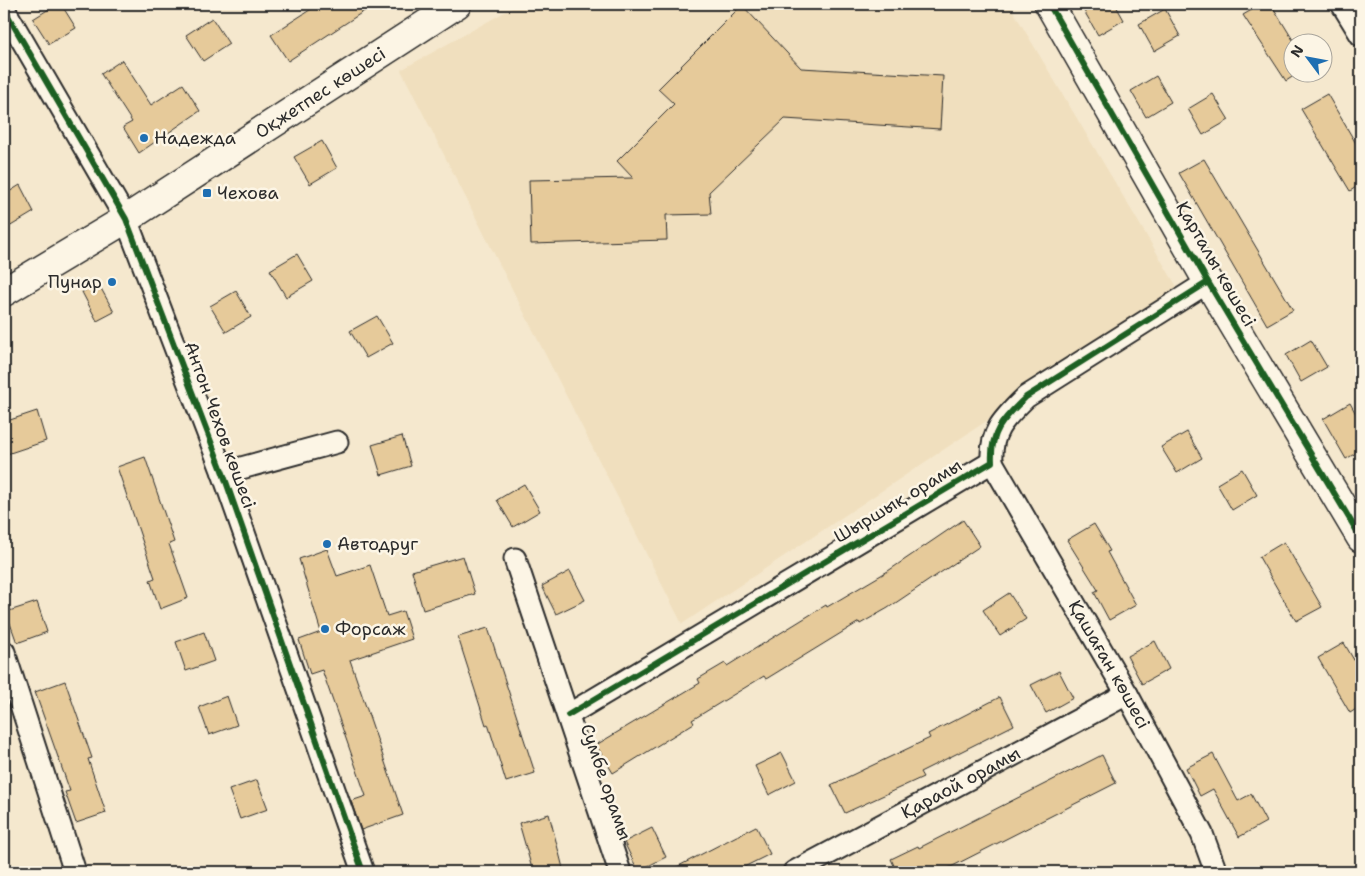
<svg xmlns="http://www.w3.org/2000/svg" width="1365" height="876" font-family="'Shantell Sans',sans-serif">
<rect width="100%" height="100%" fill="#f5e8ce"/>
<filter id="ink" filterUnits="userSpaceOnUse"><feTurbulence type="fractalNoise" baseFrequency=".02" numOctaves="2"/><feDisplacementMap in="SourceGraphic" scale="10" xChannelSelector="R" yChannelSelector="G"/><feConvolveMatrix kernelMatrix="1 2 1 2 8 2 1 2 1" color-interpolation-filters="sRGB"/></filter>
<g filter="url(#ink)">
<path fill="#f0dfbe" d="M519 4H1009L1180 292 682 624 401 70Z"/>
<g fill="#e6ca9a" stroke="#2b2b2b">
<path d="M57 4H61L76 28 49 44 33 19Z"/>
<path d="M319 4H375L288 61 271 35Z"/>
<path d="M1080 4H1115L1124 20 1098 35Z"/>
<path d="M1262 4H1271L1293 40 1295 38 1298 42H1292V72H1300L1286 81 1243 15Z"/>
<path d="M742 5 801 68 943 76 940 129 785 119 709 192 711 214 666 215 667 240 531 244 529 180 633 178 617 161 674 104 658 89Z"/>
<path d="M1165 9 1180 36 1154 51 1139 24Z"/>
<path d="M212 18 229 44 203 61 186 35Z"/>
<path d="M122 60 151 105 183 84 200 111 139 153 123 127 132 122 101 74Z"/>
<path d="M1156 76 1171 102 1146 117 1131 91Z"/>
<path d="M1213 94 1229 120 1203 135 1188 109Z"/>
<path d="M1327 94 1361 152V184L1350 191 1301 109Z"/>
<path d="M322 141 337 168 310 184 294 157Z"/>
<path d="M1204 159 1293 310 1267 325 1179 173Z"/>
<path d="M20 185 34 212 4 230V195Z"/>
<path d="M297 254 313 281 286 297 270 270Z"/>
<path d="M98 283 114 312 97 321 82 292Z"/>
<path d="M236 291 251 317 226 332 210 306Z"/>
<path d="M377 316 393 343 366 358 350 331Z"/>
<path d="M1311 340 1327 367 1301 382 1286 355Z"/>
<path d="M1350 403 1361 423V450L1346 459 1323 419Z"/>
<path d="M37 411 46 441 4 455V422Z"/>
<path d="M1187 432 1202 458 1177 473 1161 447Z"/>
<path d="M402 436 411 466 381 475 372 445Z"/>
<path d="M145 457 174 542 169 544 188 598 160 609 150 580 155 578 117 467Z"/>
<path d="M1242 469 1257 495 1232 510 1217 484Z"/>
<path d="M524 484 540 511 513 527 497 500Z"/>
<path d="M963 520 980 546 888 608 860 624 859 622 766 679 764 676 692 720 694 723 613 773 596 745 700 683 698 679 725 663 727 666 826 605 827 607 888 571Z"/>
<path d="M1094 524 1110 551 1107 552 1136 605 1109 620 1094 592 1098 590 1067 540Z"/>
<path d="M1284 542 1322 607 1296 621 1259 557Z"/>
<path d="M327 549 337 576 370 565 387 616 403 611 412 639 350 660 403 815 361 830 351 801 366 796 322 670 310 674 299 640 321 632 299 559Z"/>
<path d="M463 556 475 594 423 610 412 571Z"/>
<path d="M570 571 585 600 556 614 542 586Z"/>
<path d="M1009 593 1026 619 1000 636 983 610Z"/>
<path d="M37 602 47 632 17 643 6 612Z"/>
<path d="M488 628 535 773 506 782 488 724 486 725 458 637Z"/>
<path d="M204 632 214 661 186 671 176 642Z"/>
<path d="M1155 641 1169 669 1142 684 1127 656Z"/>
<path d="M1344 643 1361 672V706L1350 713 1318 658Z"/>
<path d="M1059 671 1073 698 1046 713 1031 685Z"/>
<path d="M65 681 92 758 88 759 106 813 76 823 65 792 70 791 35 692Z"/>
<path d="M227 696 237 725 209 735 199 707Z"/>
<path d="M1000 697 1014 725 920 772 923 777 845 813 831 785 930 738 928 734Z"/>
<path d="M782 753 796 781 769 795 755 766Z"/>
<path d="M1213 754 1238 801 1251 794 1266 822 1239 837 1213 789 1200 796 1186 768Z"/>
<path d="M1102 755 1116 783 941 872H897L891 859 918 846 919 848Z"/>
<path d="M257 780 268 809 240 819 229 790Z"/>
<path d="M549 814 564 872H533L519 823Z"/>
<path d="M756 826 770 854 734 872H667Z"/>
<path d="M652 828 666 857 638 871 624 842Z"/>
</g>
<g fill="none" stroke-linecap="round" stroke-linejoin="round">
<g stroke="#2b2b2b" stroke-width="25">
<g id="street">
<path d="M1342 4 1361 35"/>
<path d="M4 9 126 219 223 473 363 872"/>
<path id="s1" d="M992 462 1127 694 1202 834 1216 872"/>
<path d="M223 473 337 442"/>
<path d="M515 559 620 872"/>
<path d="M4 652 75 872"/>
<path d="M568 715 992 462C990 430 1005 418 1026 397L1208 282"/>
<path id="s2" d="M794 872 1127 694"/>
</g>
</g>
<g stroke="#2b2b2b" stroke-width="31">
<g id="secondary">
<path d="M1049 4 1208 282 1361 538"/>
<path id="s3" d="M4 292 126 219 457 4"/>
</g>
</g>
<use href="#street" stroke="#fcf5e5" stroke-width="21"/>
<use href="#secondary" stroke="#fcf5e5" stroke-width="28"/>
<g stroke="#fcf5e5" stroke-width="9">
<g id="cycleway">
<path d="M1049 4 1208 282 1361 538"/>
<path d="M4 9 126 219 223 473 363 872"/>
<path d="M568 715 992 462C990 430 1005 418 1026 397L1208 282"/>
</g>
</g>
<use href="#cycleway" stroke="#1b5e20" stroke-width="6"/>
</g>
</g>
<g fill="#1f6fb2" stroke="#fcf5e5" stroke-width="2">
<circle cx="144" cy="138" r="5"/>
<rect x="202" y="188" width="10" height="10" rx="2.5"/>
<circle cx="112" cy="282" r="5"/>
<circle cx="327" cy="544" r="5"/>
<circle cx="325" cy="629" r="5"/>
</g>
<g text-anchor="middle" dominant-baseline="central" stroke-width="5" stroke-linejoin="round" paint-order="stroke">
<g font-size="18" fill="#2b2b2b" stroke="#fcf5e5">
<text stroke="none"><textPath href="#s3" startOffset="374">Оқжетпес көшесі</textPath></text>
<text transform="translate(1216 264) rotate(60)">Қарталы көшесі</text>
<text transform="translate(220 425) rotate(70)">Антон Чехов көшесі</text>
<text transform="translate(898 501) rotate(-31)">Шыршық орамы</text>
<text stroke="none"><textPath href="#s1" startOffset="234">Қашаған көшесі</textPath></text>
<text transform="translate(606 782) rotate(71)">Сумбе орамы</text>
<text stroke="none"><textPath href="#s2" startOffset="189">Қараой орамы</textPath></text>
</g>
<g font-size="18" fill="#2b2b2b" stroke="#fcf5e5" text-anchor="start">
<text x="154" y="138">Надежда</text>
<text x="217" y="193">Чехова</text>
<text x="102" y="282" text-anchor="end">Пунар</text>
<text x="337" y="544">Автодруг</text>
<text x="335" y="629">Форсаж</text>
</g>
</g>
<rect width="1365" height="876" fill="none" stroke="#fcf5e5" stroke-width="20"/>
<rect x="10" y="10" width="1345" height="856" fill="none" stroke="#2b2b2b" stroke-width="2" filter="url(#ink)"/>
<g transform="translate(1308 58) rotate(302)"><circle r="24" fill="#fcf5e5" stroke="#a8a49b"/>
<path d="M0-4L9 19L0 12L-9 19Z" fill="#1f6fb2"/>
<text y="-8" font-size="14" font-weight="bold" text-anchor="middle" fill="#2b2b2b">N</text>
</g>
</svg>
